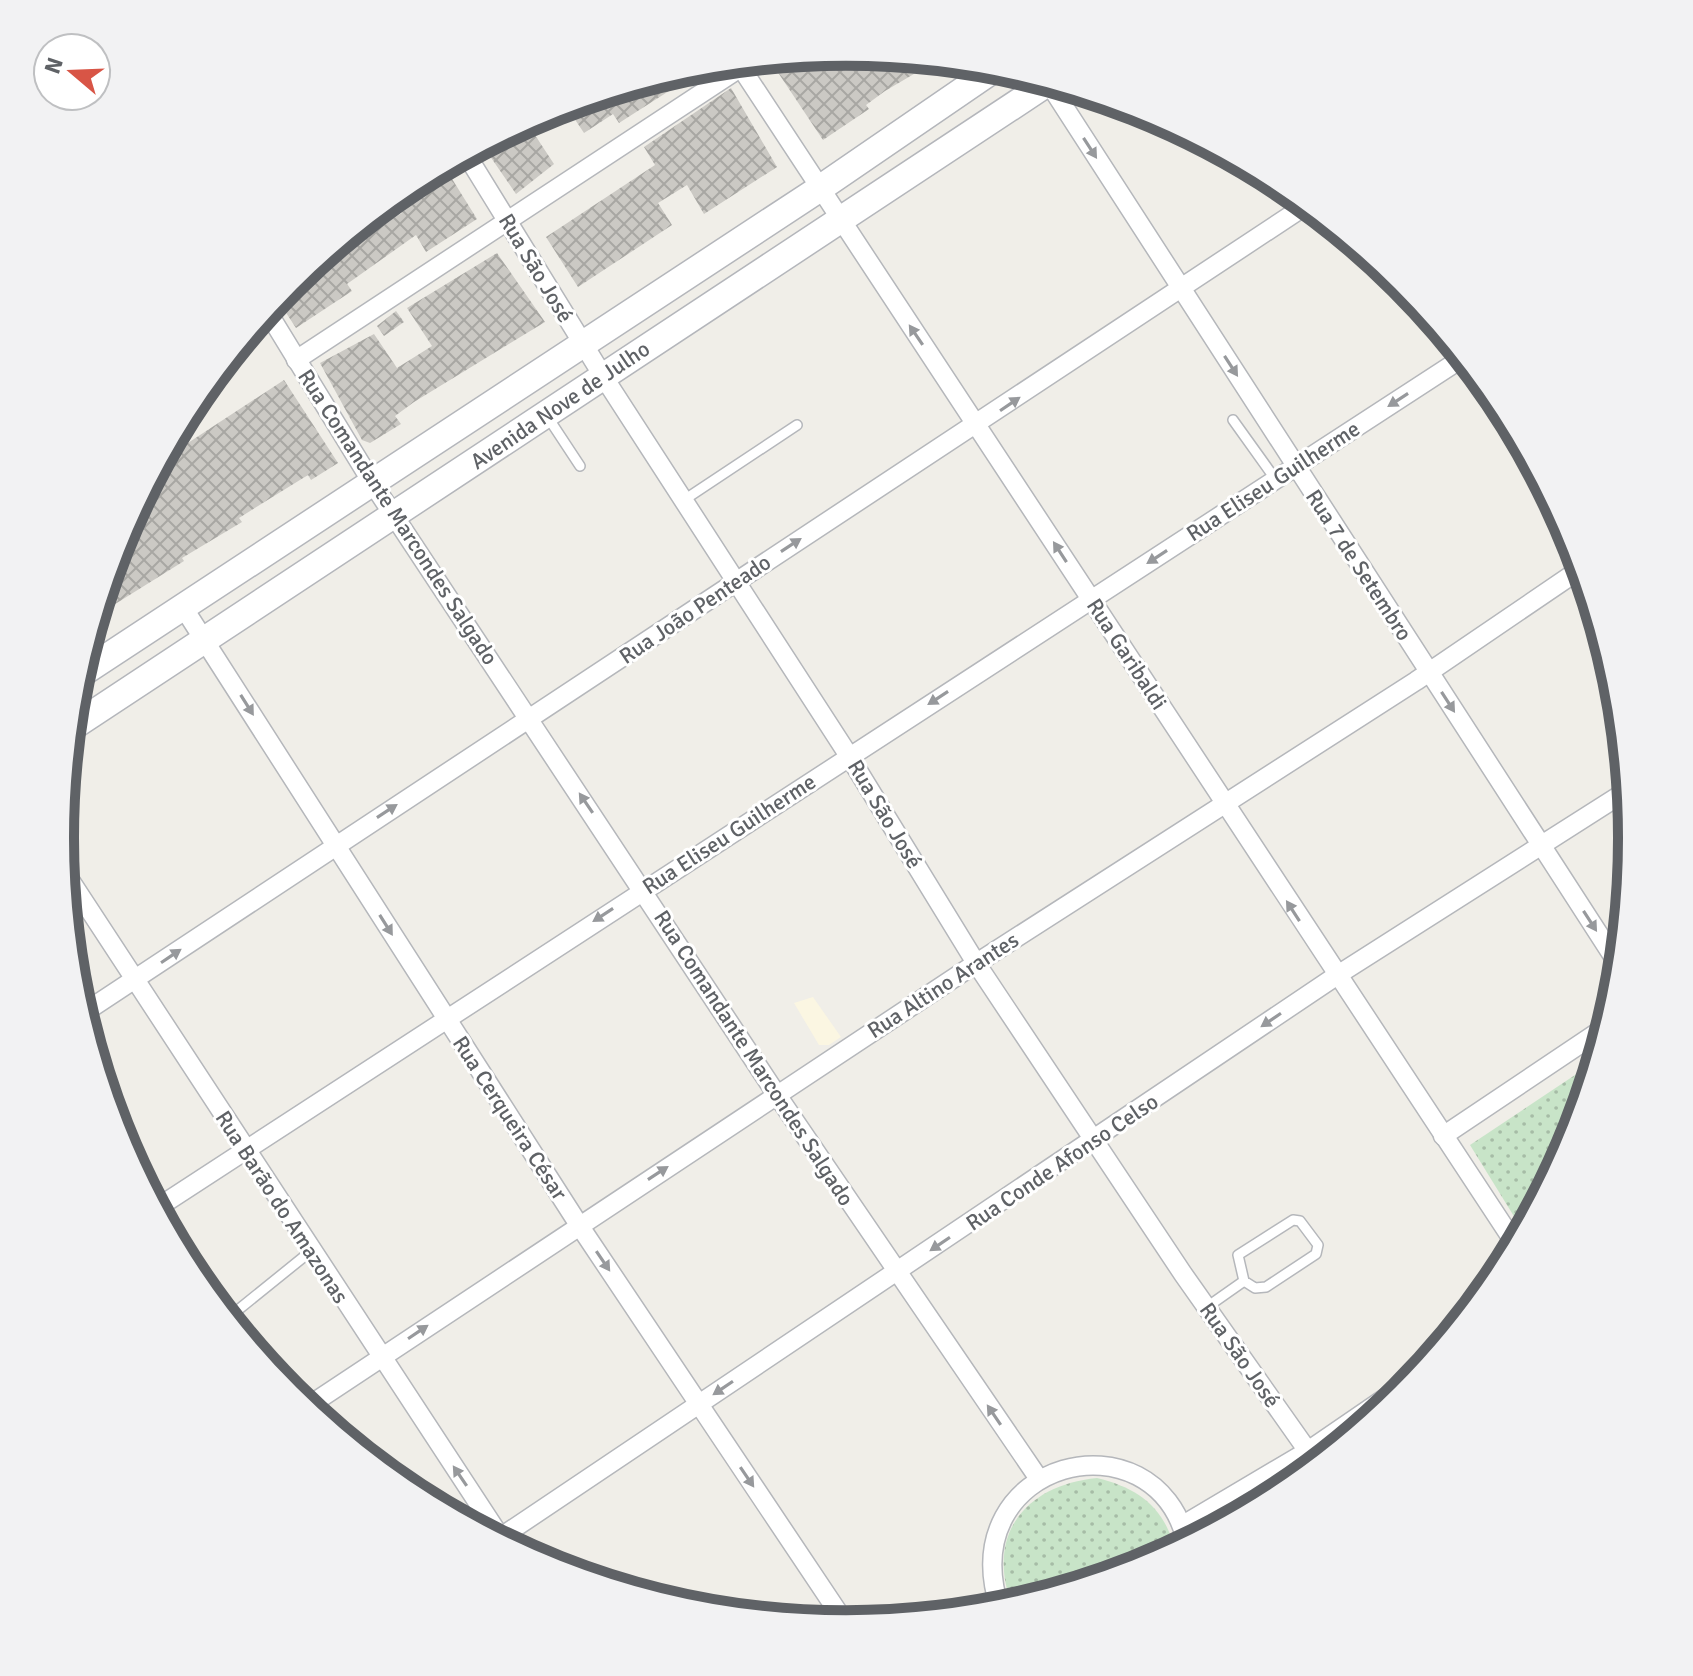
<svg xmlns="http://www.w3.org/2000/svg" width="1693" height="1676" font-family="Signika,sans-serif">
<defs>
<pattern id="park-dots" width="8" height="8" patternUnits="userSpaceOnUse" patternTransform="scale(2)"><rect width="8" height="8" fill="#c8e4c8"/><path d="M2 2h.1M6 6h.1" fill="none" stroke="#a6bca6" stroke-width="1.8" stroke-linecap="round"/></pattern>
<pattern id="building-cross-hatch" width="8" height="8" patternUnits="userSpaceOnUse" patternTransform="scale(2)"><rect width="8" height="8" fill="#cbc9c4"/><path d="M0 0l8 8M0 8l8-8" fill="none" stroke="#a8a7a3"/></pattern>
</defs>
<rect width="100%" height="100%" fill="#f0eee8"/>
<path fill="#fbf6e2" d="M813 997 841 1037 829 1045H819L794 1003Z"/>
<g fill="url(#park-dots)">
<path d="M1596 1061 1572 1139 1523 1231 1470 1145Z"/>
<path d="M1097 1478C1138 1488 1164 1507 1175 1549L1147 1564 1012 1605C985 1534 1026 1485 1097 1478Z"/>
</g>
<g fill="url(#building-cross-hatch)">
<path d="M847 52 936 61 885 91 866 105 869 109 823 140 773 65 783 58Z"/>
<path d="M708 66 619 123 613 114 584 133 566 106Z"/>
<path d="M731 88 777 167 704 214 687 185 658 203 672 225 578 287 546 237 655 165 644 147Z"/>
<path d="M529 126 554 164 516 194 483 146 510 131 513 136Z"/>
<path d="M444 166 477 219 426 252 416 235 347 284 352 291 296 328 277 299 291 282 315 262 320 271 359 242 352 232 361 224 369 233 402 213 393 198Z"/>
<path d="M497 253 545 322 414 402 395 416 401 424 370 443 362 440 320 363 374 334 397 368 432 346 407 308Z"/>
<path d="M396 311 404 322 384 336 377 326Z"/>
<path d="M284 380 338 463 311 480 308 475 266 501 239 518 242 522 182 558 184 561 96 616 121 537 162 460Z"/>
</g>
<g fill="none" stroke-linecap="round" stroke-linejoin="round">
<g stroke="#b5b7bb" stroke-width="12">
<g id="service">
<path d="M547 416 580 466"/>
<path d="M1233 420 1276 480"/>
<path d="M684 500 797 425"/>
<path d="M1293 1220 1300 1221 1318 1245 1316 1254 1266 1287 1255 1288 1244 1281 1238 1255Z"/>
<path d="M1207 1307 1244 1281"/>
<path d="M228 1318 311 1251"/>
</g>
</g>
<g stroke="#b5b7bb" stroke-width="21">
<g id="minor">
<path d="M738 63 1516 1245"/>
<path d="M1048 82 1620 967"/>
<path d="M466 154 603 376 849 756 976 963 1183 1274 1317 1464"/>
<path d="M267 311 373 484 777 1095 1039 1479"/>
<path d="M296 360 749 62"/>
<path d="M183 607 579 1225 846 1624"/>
<path d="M64 871 503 1541"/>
<path d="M82 1014 1308 204"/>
<path d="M1443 1136 1607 1026"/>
<path d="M157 1208 1464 357"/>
<path d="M307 1407 969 968 1416 681 1582 568"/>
<path d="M1183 1525 1308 1451 1416 1377"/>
<path d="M498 1539 1336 976 1628 790"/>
<path d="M1000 1609C951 1460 1155 1409 1187 1543"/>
</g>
</g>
<g stroke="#b4b6bb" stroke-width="29">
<g id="secondary">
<path d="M78 676 819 189 997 67"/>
<path d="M71 728 1049 82"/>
</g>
</g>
<use href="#service" stroke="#fff" stroke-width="9"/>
<use href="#minor" stroke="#fff" stroke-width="18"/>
<use href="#secondary" stroke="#fff" stroke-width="26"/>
</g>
<defs><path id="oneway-solid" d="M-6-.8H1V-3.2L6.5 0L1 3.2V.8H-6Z" transform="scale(2)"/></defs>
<g fill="#97999c">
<use href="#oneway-solid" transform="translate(1090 148) rotate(57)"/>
<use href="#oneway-solid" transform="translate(916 335) rotate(-124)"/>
<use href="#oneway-solid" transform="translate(1231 366) rotate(57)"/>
<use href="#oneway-solid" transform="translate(1398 400) rotate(147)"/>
<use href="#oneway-solid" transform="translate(1010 404) rotate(-34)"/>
<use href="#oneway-solid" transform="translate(791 545) rotate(-33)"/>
<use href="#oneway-solid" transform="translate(1060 552) rotate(-123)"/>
<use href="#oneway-solid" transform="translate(1157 557) rotate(147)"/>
<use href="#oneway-solid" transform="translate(938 698) rotate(147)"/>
<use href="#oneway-solid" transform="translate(1448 702) rotate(57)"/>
<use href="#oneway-solid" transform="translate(247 705) rotate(58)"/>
<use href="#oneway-solid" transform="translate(586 803) rotate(-124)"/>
<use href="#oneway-solid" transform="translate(387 811) rotate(-33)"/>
<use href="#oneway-solid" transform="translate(1293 911) rotate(-123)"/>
<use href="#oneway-solid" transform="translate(603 915) rotate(147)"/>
<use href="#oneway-solid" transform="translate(1590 921) rotate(57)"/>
<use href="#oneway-solid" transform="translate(386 925) rotate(58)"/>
<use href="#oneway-solid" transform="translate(171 956) rotate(-34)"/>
<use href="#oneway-solid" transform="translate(1271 1020) rotate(146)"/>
<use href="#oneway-solid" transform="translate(658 1173) rotate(-33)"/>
<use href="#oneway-solid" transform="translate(940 1244) rotate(146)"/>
<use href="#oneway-solid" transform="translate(603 1261) rotate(56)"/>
<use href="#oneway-solid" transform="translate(418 1332) rotate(-34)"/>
<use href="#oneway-solid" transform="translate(723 1388) rotate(146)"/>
<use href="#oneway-solid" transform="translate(994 1415) rotate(-124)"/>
<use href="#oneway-solid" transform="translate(460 1476) rotate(-124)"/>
<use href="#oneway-solid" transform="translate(747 1477) rotate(56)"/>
</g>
<g text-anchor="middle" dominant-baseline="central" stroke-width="6" stroke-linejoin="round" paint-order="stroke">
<g font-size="22" fill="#5f6266" stroke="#fff">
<text transform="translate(536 268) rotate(59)">Rua São José</text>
<text transform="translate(560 405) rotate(-34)">Avenida Nove de Julho</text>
<text transform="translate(1273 481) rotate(-33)">Rua Eliseu Guilherme</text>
<text transform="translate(398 517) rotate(57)">Rua Comandante Marcondes Salgado</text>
<text transform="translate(1359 565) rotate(57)">Rua 7 de Setembro</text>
<text transform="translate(695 609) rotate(-34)">Rua João Penteado</text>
<text transform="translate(1127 654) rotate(57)">Rua Garibaldi</text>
<text transform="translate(885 814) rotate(59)">Rua São José</text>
<text transform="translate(729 834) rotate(-33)">Rua Eliseu Guilherme</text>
<text transform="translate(943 985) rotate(-33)">Rua Altino Arantes</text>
<text transform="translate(754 1058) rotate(57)">Rua Comandante Marcondes Salgado</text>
<text transform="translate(510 1118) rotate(57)">Rua Cerqueira César</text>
<text transform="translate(1062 1162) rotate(-34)">Rua Conde Afonso Celso</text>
<text transform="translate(282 1207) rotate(57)">Rua Barão do Amazonas</text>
<text transform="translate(1240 1355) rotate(55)">Rua São José</text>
</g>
</g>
<path d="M0 0H1693V1676H0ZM74 838a772 772 0 1 1 1544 0a772 772 0 1 1-1544 0Z" fill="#f2f2f3" fill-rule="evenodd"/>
<path fill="none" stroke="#5f6266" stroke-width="10" d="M74 838a772 772 0 1 1 1544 0a772 772 0 1 1-1544 0Z"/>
<g transform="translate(72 72) rotate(289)"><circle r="38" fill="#ffffff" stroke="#bfc0c2" stroke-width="2"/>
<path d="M0-6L14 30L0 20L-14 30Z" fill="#d85546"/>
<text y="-12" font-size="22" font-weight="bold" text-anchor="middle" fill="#5f6266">N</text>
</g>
</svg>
